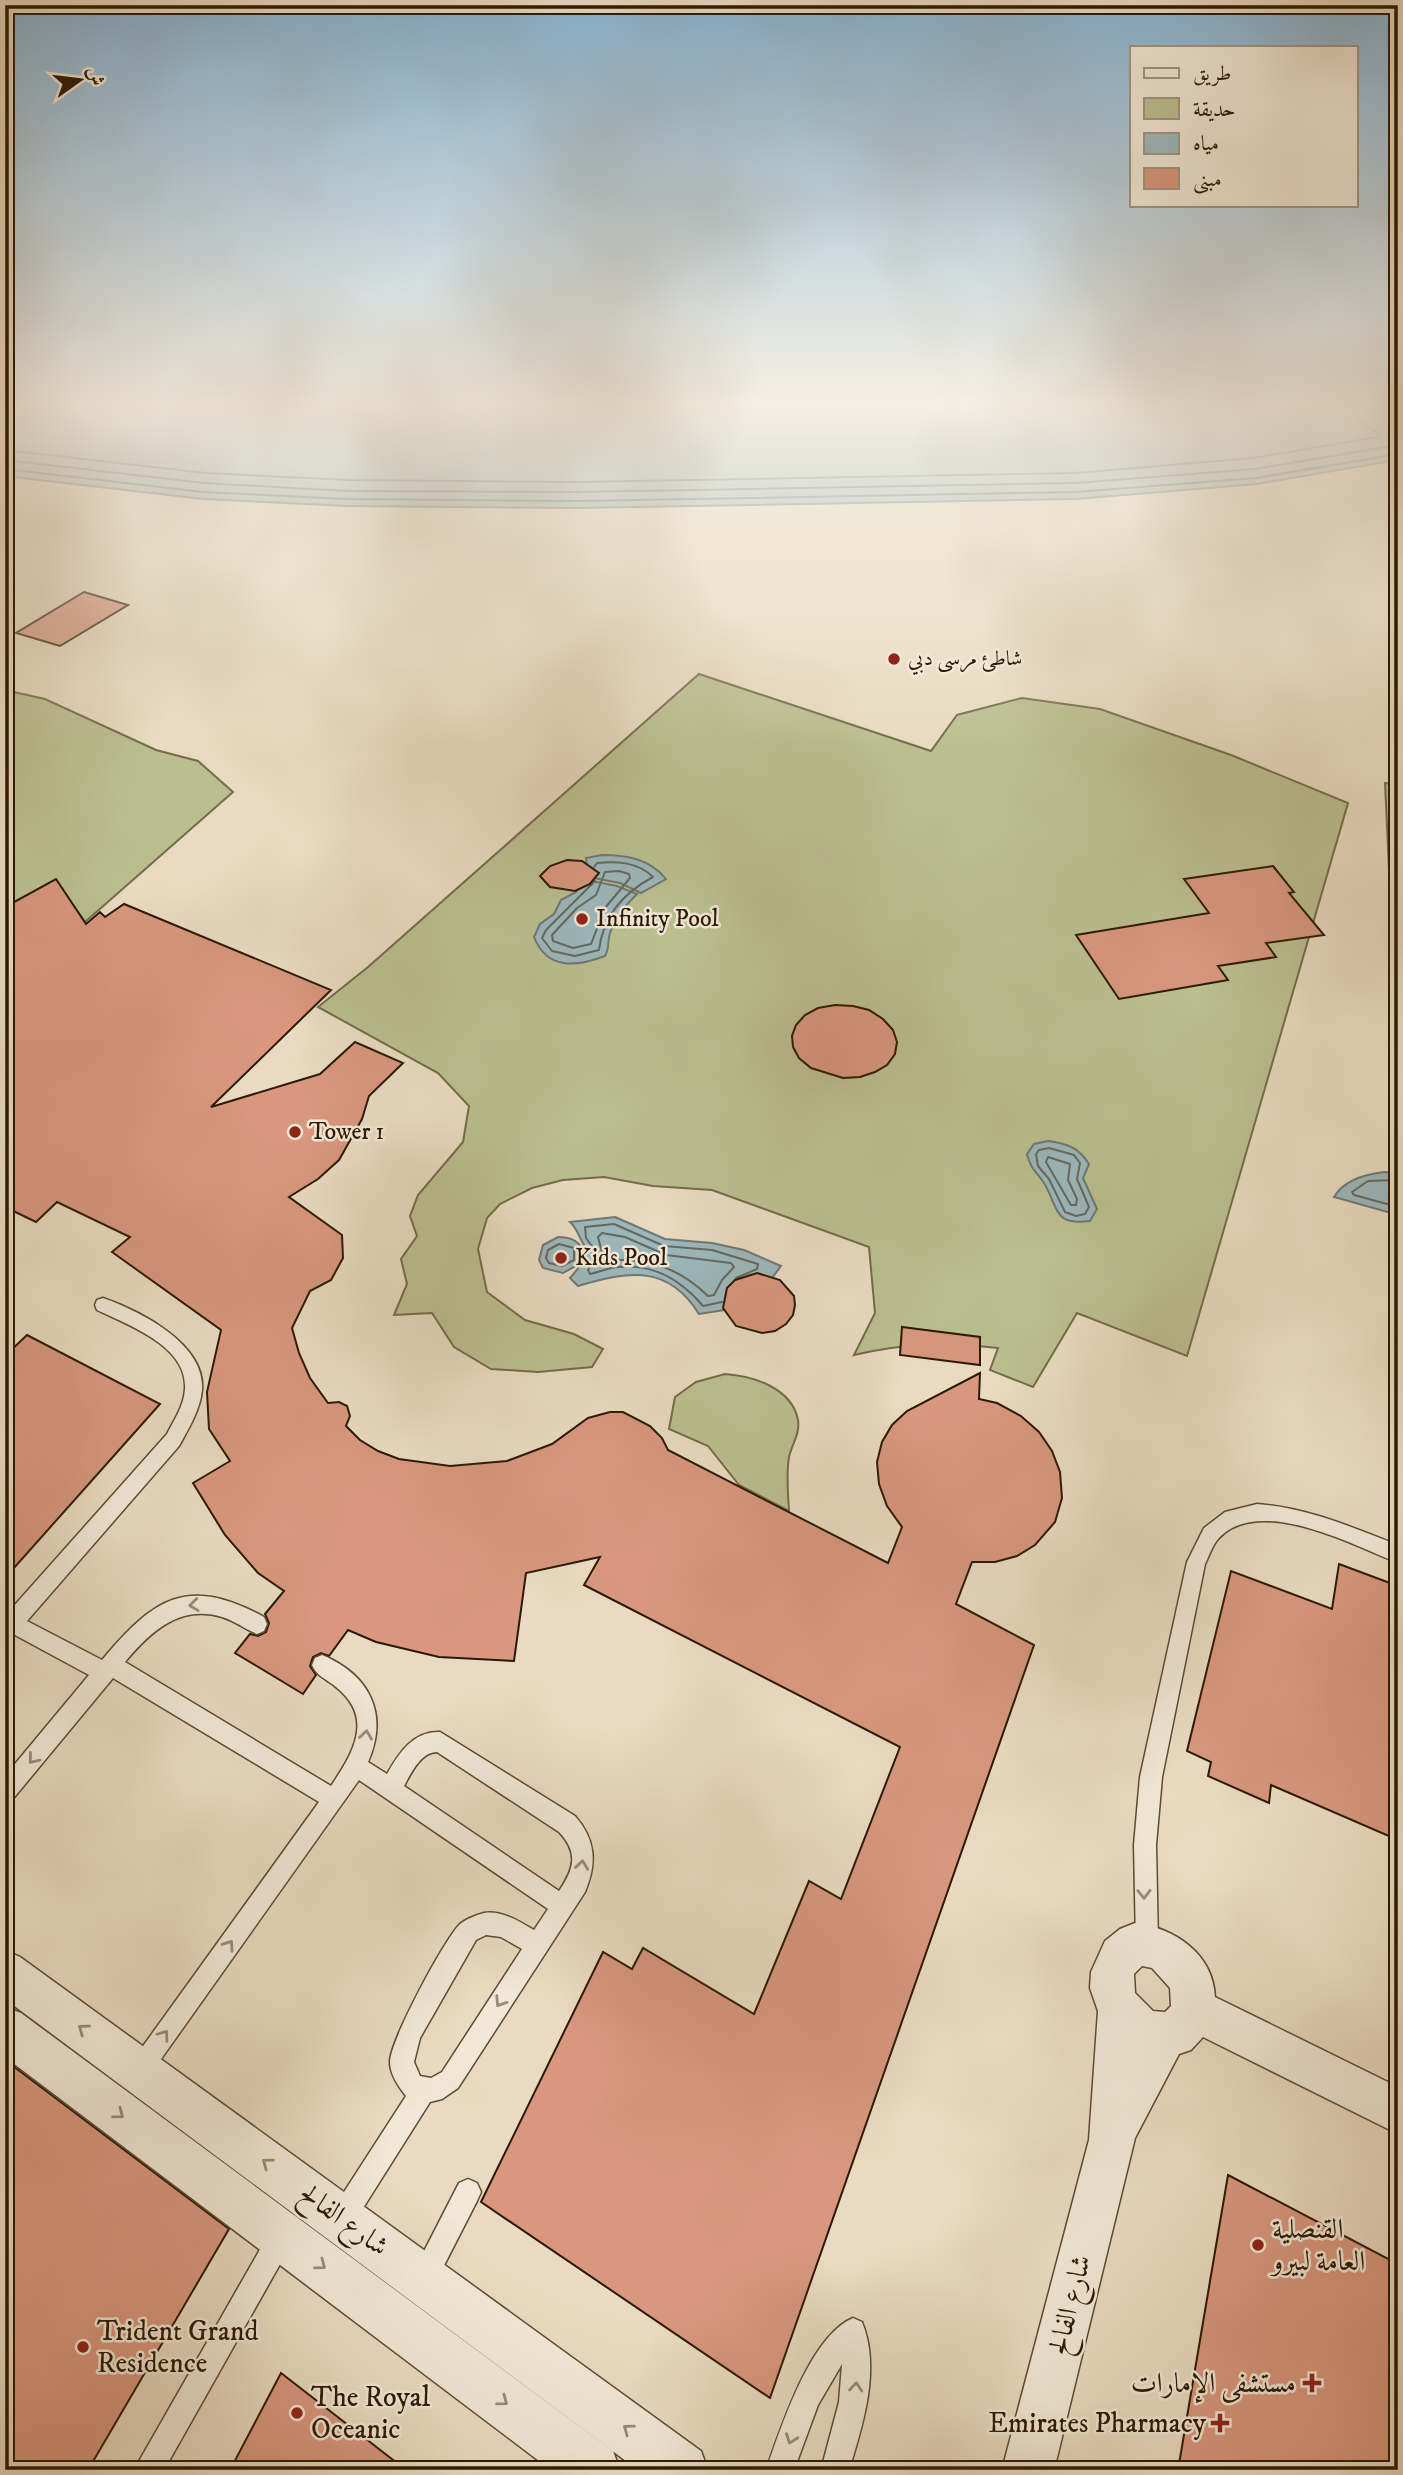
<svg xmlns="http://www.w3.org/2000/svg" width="1403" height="2475" font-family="'IM FELL DW Pica',Amiri,serif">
<rect width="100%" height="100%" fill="#e9dbc1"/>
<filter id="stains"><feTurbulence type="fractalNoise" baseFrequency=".00286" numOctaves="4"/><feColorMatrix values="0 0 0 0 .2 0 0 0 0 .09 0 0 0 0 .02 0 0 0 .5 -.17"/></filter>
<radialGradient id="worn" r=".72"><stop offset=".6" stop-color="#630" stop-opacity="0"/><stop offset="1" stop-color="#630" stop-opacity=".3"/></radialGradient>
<g fill="#bbbf90" stroke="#746c4a" stroke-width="2">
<path d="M699 674 931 751 957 715 1022 698 1100 709 1231 755 1348 803 1187 1356 1077 1313 1033 1387 990 1370 998 1348C946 1342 905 1343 854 1355L875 1313 869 1247 712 1190 653 1186 604 1177 563 1180 532 1188 500 1204 487 1218 478 1249 487 1292 525 1320 574 1334 603 1349 592 1367 538 1372 491 1369 454 1347 432 1313 394 1315 407 1284 401 1259 417 1236 410 1216 418 1195 463 1142 469 1106 438 1073 318 1007 368 967Z"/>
<path d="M5 690 45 699 156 750 198 761 233 792 85 922 56 880 5 907Z"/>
<path d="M1385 783 1398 785V872L1389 870Z"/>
<path d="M725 1374C753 1376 792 1388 798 1420 800 1434 792 1444 789 1457 786 1475 788 1493 789 1511L739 1485 708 1446 669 1429 675 1397 696 1382Z"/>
</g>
<g fill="#9cb8bd" stroke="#6f7873" stroke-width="2">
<path d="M5 401H1369L1398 410V460L1257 484 1076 499 578 508 347 506 203 499 5 476Z"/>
<path d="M602 855C627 855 650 859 666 879L641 893 620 883 588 877 586 858Z"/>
<path d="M586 880 617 886 637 894C625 906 616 916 610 933 607 941 610 948 605 956 576 967 547 970 534 937L540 924 554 914 561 900 576 892Z"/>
<path d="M1048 1141C1068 1144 1078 1147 1089 1164L1083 1178 1097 1209 1090 1221C1053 1226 1059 1208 1044 1183 1036 1171 1031 1170 1027 1154L1034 1144Z"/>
<path d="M1385 1172 1398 1174V1215L1334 1197C1344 1180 1366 1174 1385 1172Z"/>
<path d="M615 1217 665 1239 712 1243 744 1250 781 1266 772 1278 731 1309 699 1314C668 1264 628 1271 578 1286L570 1278 586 1259 587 1249C579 1240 579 1230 570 1222Z"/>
<path d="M558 1237C576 1237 587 1246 581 1263L563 1273 543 1268 539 1260 543 1245Z"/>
</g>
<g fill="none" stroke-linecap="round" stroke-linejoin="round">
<g stroke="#646860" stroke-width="2">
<path d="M5 450 205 473 348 480 578 482 1075 473 1253 458 1378 437V432C1363 426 1354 418 1352 401"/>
<path d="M5 460 204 483 348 491 578 492 1076 483 1255 469 1398 445"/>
<path d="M5 469 203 492 347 499 578 501 1076 492 1256 478 1398 454"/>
<path d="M594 867 597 863C617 861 638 862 653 877 623 893 603 916 599 950L575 956 552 951 542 938 546 930 595 881"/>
<path d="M619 871 629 874 630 878 605 908 591 944 573 948 553 941 552 935 577 908 596 895 605 872Z"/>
<path d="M1049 1148 1074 1155 1080 1163 1077 1179 1089 1207 1085 1214 1076 1216 1065 1212 1049 1179 1038 1166 1036 1154 1039 1150Z"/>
<path d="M1048 1157 1070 1164 1068 1180 1077 1199 1076 1205H1071L1068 1200 1046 1162Z"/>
<path d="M1398 1180 1368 1181 1352 1192 1354 1195 1398 1207"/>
<path d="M602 1233 625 1237 666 1255 731 1263 734 1267 722 1280 714 1295 708 1296C677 1266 647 1258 604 1260L598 1237Z"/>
<path d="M559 1244 574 1248V1260L562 1266 549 1263 546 1258 548 1250Z"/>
<path d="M722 1302 703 1306C680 1279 653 1263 617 1267 608 1268 599 1272 590 1274L588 1270 593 1261 594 1249 586 1238 585 1227 614 1224 664 1246 712 1250 758 1264 757 1269 736 1278"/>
</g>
</g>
<g fill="#d8977e" stroke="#2c1904" stroke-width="2">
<path d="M84 592 128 605 60 646 16 633Z"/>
<path d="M567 860 582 861 599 873 590 884 575 891 550 887 540 876 550 866Z"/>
<path d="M1273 866 1294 892 1289 893 1324 935 1266 943 1276 957 1218 966 1228 980 1119 999 1076 935 1209 913 1184 879Z"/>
<path d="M56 879 86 924 100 912 105 917 124 904 331 990 211 1107 320 1074 355 1042 403 1063 369 1096 362 1119 339 1160 318 1179 289 1197 342 1235 343 1258 331 1280 310 1291 292 1328 299 1353 310 1378 328 1403 339 1402 347 1406 350 1416 346 1426 360 1440 378 1451 399 1459 450 1466 507 1461 552 1444 588 1418 610 1412H623L650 1426 662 1438 668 1450 888 1563 902 1527 887 1506 879 1484 877 1462 882 1442 892 1425 907 1411 980 1373 979 1399 997 1403 1021 1416 1039 1432 1052 1451 1060 1472 1062 1498 1055 1522 1035 1545 1017 1556 995 1562H972L956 1604 1034 1645 770 2398 481 2202 603 1952 632 1969 643 1948 754 2014 809 1881 841 1899 900 1747 584 1585 600 1557 526 1573 514 1661 439 1657 376 1642 348 1630 329 1656 321 1653 313 1657 310 1666 316 1675 303 1694 235 1653 250 1634 258 1636 266 1632 269 1623 265 1614 284 1591 258 1573 225 1535 193 1483 230 1461 209 1429 207 1392 221 1330 112 1252 130 1237 57 1202 36 1222 5 1207V907Z"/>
<path d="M835 1005 853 1006 869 1010 883 1019 893 1030 897 1042 895 1054 887 1065 875 1072 860 1077 843 1078 811 1068 799 1058 793 1047 792 1036 796 1025 805 1015 818 1008Z"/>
<path d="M757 1273 780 1280 794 1296 795 1305 793 1315 786 1324 775 1331 762 1333 736 1326 723 1308 727 1288 735 1280Z"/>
<path d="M902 1327 980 1337V1365L900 1355Z"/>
<path d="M27 1335 160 1404 5 1578V1356Z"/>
<path d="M1339 1564 1398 1586V1840L1271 1785 1269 1803 1208 1776 1211 1762 1187 1751 1231 1571 1332 1609Z"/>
<path d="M5 2060 229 2229 88 2470H5Z"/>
<path d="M1228 2175 1398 2264V2470H1178Z"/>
<path d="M281 2373 406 2470H230Z"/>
</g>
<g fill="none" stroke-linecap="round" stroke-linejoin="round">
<g stroke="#5b4a33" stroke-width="3">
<g id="lane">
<path d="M103 1298C140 1311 206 1344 202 1390 200 1410 189 1428 179 1446L27 1621 102 1660C154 1598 187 1575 264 1617L267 1624 264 1631 257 1634C245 1629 235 1621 222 1617 180 1604 150 1632 125 1662L331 1786C353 1753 375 1718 336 1687 328 1680 316 1676 312 1665L315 1658 322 1655C370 1675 389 1714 368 1762L387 1774C399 1753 413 1731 440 1732L575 1816C596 1840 597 1863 585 1892L458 2088 442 2099 430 2102 353 2224 344 2228 335 2224 331 2215 335 2206 406 2096C398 2086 390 2074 390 2062 390 2041 444 1940 460 1924 466 1919 477 1915 484 1913 502 1910 520 1922 534 1930L548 1909 359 1780 149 2076 141 2080 133 2076 129 2068 133 2060 319 1802 113 1678 12 1800 5 1803V1776L89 1675 15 1635 5 1640V1616L167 1434C174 1420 184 1406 185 1389 188 1346 128 1325 97 1310L95 1305 97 1300ZM437 1752 559 1832C579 1853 574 1869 559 1891L404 1786C411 1773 421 1752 437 1752ZM486 1935 501 1937 522 1949 442 2072 431 2078 420 2076 414 2062 420 2038 476 1940Z"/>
<path d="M1257 1504C1308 1508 1351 1527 1398 1545V1563C1353 1545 1258 1494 1218 1539 1212 1546 1209 1556 1205 1564L1162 1777 1156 1845 1158 1944 1155 1952 1147 1955 1139 1952 1136 1944 1134 1845 1140 1777 1187 1562 1204 1528 1225 1512Z"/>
<path d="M468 2179 477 2183 481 2192 477 2201 434 2285 425 2289 416 2285 412 2276 416 2267 459 2183Z"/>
<path d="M279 2228 288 2232 292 2241 288 2250 164 2470H134L270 2232Z"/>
<path d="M853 2318 862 2322C881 2368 863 2425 849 2470H821L839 2402 842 2364 818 2405 794 2470H766C781 2428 810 2336 853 2318Z"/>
</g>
</g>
<g stroke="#5b4a33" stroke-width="3">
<g id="street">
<path d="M1135 1923C1174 1928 1213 1953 1215 1997L1398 2087V2134L1203 2037 1191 2050 1179 2054 1135 2138 1054 2470H1002L1089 2140 1098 2011 1090 1988 1091 1972 1105 1941 1120 1929ZM1142 1966 1152 1968 1170 1988 1171 2006 1165 2012 1153 2011 1135 1993 1134 1974Z"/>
<path d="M5 1950 20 1957 701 2451 708 2470H638L5 1999Z"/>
<path d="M5 2007 21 2013 613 2451 620 2470H551L5 2057Z"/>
</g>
</g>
<use href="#lane" fill="#f1e8d7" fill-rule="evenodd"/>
<use href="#street" fill="#f1e8d7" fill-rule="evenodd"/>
</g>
<defs><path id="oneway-chevron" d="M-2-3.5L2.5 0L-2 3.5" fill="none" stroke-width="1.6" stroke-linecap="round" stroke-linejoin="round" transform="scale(1.75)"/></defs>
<g stroke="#988b78">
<use href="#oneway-chevron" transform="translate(194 1605) rotate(173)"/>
<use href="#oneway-chevron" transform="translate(366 1735) rotate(-82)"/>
<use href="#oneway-chevron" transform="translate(33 1759) rotate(129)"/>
<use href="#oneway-chevron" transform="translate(582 1865) rotate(-82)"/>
<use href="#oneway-chevron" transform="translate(1144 1894) rotate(89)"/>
<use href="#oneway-chevron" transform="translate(229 1945) rotate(-55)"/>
<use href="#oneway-chevron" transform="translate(500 2002) rotate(123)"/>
<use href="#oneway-chevron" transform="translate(83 2029) rotate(-144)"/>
<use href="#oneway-chevron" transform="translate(164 2035) rotate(-54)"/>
<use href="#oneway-chevron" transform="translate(119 2114) rotate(37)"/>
<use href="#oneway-chevron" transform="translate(267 2163) rotate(-144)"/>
<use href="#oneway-chevron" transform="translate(321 2265) rotate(37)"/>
<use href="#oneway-chevron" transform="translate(856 2387) rotate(-85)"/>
<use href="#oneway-chevron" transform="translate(503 2401) rotate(37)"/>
<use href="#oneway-chevron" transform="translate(628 2429) rotate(-143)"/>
<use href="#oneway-chevron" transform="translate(791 2439) rotate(110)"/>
</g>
<linearGradient id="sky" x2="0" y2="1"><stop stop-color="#89b6d7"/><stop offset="0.54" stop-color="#f5efe3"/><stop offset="1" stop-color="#f5efe3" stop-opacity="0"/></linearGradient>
<rect width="1403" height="747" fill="url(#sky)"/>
<g fill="#8f2418" stroke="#f1e8d7" stroke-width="2.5">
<circle cx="894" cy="659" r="7"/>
<circle cx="582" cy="919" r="7"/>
<circle cx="295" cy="1132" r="7"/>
<circle cx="561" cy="1258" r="7"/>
<circle cx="1258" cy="2245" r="7"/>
<circle cx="83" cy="2347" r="7"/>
<path d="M1308.5 2372.5h7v7h7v7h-7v7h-7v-7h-7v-7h7z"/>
<circle cx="297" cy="2413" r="7"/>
<path d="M1216.5 2412.5h7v7h7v7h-7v7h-7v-7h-7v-7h7z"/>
</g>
<g text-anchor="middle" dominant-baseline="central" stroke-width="5" stroke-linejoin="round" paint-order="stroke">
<g font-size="21" fill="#2c1904" stroke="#f1e8d7" text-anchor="start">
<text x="908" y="659">شاطئ مرسى دبي</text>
</g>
<g font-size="24" fill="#2c1904" stroke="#f1e8d7" text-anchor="start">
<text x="596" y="919">Infinity Pool</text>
<text x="309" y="1132">Tower 1</text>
<text x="575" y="1258">Kids Pool</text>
</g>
<g font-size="28" fill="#2c1904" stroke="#f1e8d7">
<text transform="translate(344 2220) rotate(36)">شارع الفالح</text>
<text transform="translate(1070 2305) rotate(-76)">شارع الفالح</text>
</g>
<g font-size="28" fill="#2c1904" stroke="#f1e8d7" text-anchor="start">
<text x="1272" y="2229">القنصلية<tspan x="1272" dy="32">العامة لبيرو</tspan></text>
<text x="97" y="2331">Trident Grand<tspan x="97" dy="32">Residence</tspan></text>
<text x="1296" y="2383" text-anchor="end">مستشفى الإمارات</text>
<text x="311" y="2397">The Royal<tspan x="311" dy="32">Oceanic</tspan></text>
<text x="1206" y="2423" text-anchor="end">Emirates Pharmacy</text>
</g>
</g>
<rect width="1403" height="2475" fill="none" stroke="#e9dbc1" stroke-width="28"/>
<rect x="7" y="7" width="1389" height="2461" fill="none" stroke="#2c1904" stroke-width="3.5"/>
<rect x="14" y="14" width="1375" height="2447" fill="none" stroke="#2c1904" stroke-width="2"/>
<rect x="1130" y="46" width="228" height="161" fill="#f1e8d7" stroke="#a29583" stroke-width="2"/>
<rect x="1144" y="68" width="35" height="10" fill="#f1e8d7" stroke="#a29583" stroke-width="2"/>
<text x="1193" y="80" font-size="21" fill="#2c1904">طريق</text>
<rect x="1144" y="98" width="35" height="21" fill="#bbbf90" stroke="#a29583" stroke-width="2"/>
<text x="1193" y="116" font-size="21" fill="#2c1904">حديقة</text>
<rect x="1144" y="133" width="35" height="21" fill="#9cb8bd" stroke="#a29583" stroke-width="2"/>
<text x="1193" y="150" font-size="21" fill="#2c1904">مياه</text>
<rect x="1144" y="168" width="35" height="21" fill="#d8977e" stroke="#a29583" stroke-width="2"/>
<text x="1193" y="186" font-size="21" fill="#2c1904">مبنى</text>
<g transform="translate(80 80) rotate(76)" stroke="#f1e8d7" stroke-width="5" paint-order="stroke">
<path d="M0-5L12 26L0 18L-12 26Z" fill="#2c1904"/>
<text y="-10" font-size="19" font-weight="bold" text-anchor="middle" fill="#2c1904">ش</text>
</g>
<rect width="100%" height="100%" filter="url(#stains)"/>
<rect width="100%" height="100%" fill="url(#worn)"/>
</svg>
